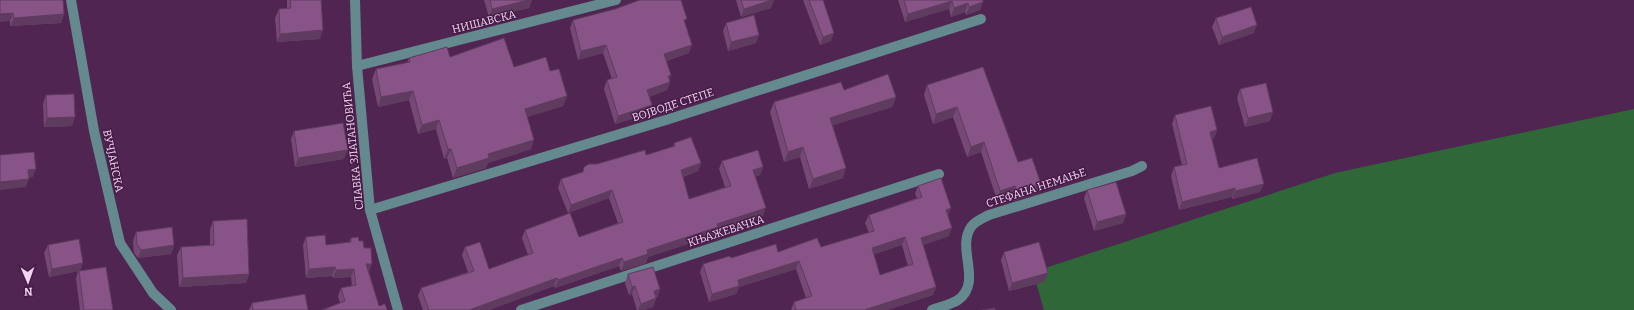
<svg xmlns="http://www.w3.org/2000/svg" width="1634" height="310" font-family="Bitter,serif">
<rect width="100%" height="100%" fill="#512552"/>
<path fill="#2f6738" d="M1634 109V310H1044L1033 272 1335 173Z"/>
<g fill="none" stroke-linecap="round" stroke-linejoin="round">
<g stroke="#64898e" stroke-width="10">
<path d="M71 0 94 131 120 243 153 293 171 310"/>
<path d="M355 0 357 66 370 210 398 310"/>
<path d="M357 66 616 0"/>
<path d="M370 210 666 120 981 19"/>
<path d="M521 310 939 174"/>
<path d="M932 310C940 307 950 305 958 300 983 282 956 249 971 227 975 221 983 218 989 215L1132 171 1142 166"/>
</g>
</g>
<g fill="#754875" fill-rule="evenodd">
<path d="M0 0 64 14 61 23 10 26V21Z"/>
<path d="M287 0H322L321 2 320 39 277 42 275 18 279 9H287Z"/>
<path d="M484 0H532L529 8 489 17Z"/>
<path d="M736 0H774L771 8 741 17Z"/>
<path d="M803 0H823L831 41 820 45Z"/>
<path d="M898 0H983V2L980 10 966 15 965 12 951 17 949 9 905 22Z"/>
<path d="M1216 18 1254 33 1219 45 1212 27Z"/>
<path d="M573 20 685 23 689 53 666 61 670 82 667 90 649 97V114L615 124 604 89 607 80 612 79 603 53 578 60 570 28Z"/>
<path d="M726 23 756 43 728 51 723 31Z"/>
<path d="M450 57 514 67 550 71 567 96 563 106 527 117 531 149 488 163 486 168 453 178 447 158 444 159 436 129 418 134 409 100 378 107 372 79 376 69 407 63 409 58Z"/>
<path d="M983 67 1018 162 1041 184 1037 193 1014 201 1012 196 997 200 981 152 967 157 953 117 933 124 924 95 927 85Z"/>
<path d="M1240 89 1270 121 1245 127 1237 98Z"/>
<path d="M844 90 896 97 892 107 833 125 843 178 809 189 800 157 784 162 770 112 774 102Z"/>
<path d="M46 95 72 126 44 127 43 104Z"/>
<path d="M1175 115 1217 130 1214 138 1212 139 1219 168 1260 192 1232 199V197L1179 210 1171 176 1174 167 1182 165 1172 124Z"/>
<path d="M294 131 344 159 295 167 291 139Z"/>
<path d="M674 143 701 163 698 171 683 177 689 199 725 187 719 169 722 161 763 167 760 175 755 177 763 216 716 232 715 235 648 257 646 263 621 271 619 266 555 288 554 286 489 310H423L418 296 421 288 468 272 462 255 465 247 489 269 528 255 522 238 525 230 579 237 618 223 609 198 568 213 558 188 561 179 582 172 597 164 646 155 673 147Z"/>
<path d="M918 186 948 216 949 236 923 245 936 287 933 295 887 310H791L794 302 806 298 796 269 739 287 736 294 709 302 700 272 703 264 731 258 778 252 821 247 869 233 865 223 869 215 917 198 915 194ZM902 245 908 266 880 275 874 254Z"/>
<path d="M1087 190 1126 214 1123 223 1094 231 1084 198Z"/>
<path d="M213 221 249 274 246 283 179 287 177 255 181 247 210 245V229Z"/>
<path d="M136 232 174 245 171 254 138 258 134 253 133 241Z"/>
<path d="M306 237 326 245 349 242 351 238 359 241 364 248 369 272 379 306 387 310 340 303 338 296 341 288 352 286 351 277 333 278 332 276 306 278 303 245Z"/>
<path d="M48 245 81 271 113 310H80L76 279 78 271 49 277 44 253Z"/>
<path d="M1004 252 1044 282 1009 291 1001 260Z"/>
<path d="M628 274 660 289 657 298H656L653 307 644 310H637L632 294 629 295 625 283Z"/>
<path d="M252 303 308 310H249Z"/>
</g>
<g fill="#5f3b5f">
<path d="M528 0H532L529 8 489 17 492 9Z"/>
<path d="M772 0H774L771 8 741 17 744 9Z"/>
<path d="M952 1 949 9 905 22 908 14Z"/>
<path d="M983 2 980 10 966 15 969 7Z"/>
<path d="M968 3 965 12 951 17 954 8Z"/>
<path d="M13 13 10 21 0 22V14Z"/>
<path d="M64 14 61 23 10 26 14 18Z"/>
<path d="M1257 25 1254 33 1219 45 1222 37Z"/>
<path d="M323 30 320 39 277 42 280 34Z"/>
<path d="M834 33 831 41 820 45 823 37Z"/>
<path d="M759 35 756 43 728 51 731 42Z"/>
<path d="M606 45 603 53 578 60 581 51Z"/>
<path d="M692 45 689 53 660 62 664 54Z"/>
<path d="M671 75 669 82H670L667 90 644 99 647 90 668 76Z"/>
<path d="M413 91 409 100 378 107 381 97Z"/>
<path d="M567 96 563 106 521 119 525 109Z"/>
<path d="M896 97 892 107 827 127 830 118Z"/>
<path d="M652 105 649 114 615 124 618 116Z"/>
<path d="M957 107 953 117 933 124 936 114Z"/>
<path d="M1273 112 1270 121 1245 127 1248 118Z"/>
<path d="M75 117 72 126 44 127 47 118Z"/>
<path d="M439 120 436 129 418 134 422 125Z"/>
<path d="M1217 130 1214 138 1207 140 1210 132Z"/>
<path d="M534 140 531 149 488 163 486 168 453 178 457 168 488 154Z"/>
<path d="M984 142 981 152 967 157 971 147Z"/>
<path d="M803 147 800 157 784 162 788 152Z"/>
<path d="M448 149H451L447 158 444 159Z"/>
<path d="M348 150 344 159 295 167 298 158Z"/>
<path d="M701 163 698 171 678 178 681 170Z"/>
<path d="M763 167 760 175 750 179 753 170Z"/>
<path d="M846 168 843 178 809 189 813 179Z"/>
<path d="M36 169 33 177 25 178 28 170Z"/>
<path d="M29 179 26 187 0 190V182Z"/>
<path d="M1041 184 1037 193 1014 201 1017 191Z"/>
<path d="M1264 184 1260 192 1232 199 1235 191Z"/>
<path d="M1015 186 1012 196 997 200 1000 191Z"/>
<path d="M1235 188 1232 197 1179 210 1182 202Z"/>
<path d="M612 190 609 198 568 213 571 205Z"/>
<path d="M766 208 763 216 716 232 715 235 648 257 646 263 621 271 624 262 647 250 717 224Z"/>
<path d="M951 208 948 216 946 210Z"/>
<path d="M1126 214 1123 223 1094 231 1097 222Z"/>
<path d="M952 228 949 236 918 247 921 238Z"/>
<path d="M905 237 902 245 869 256 872 248Z"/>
<path d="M174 245 171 254 138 258 141 250Z"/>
<path d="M622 258 619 266 555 288 558 280Z"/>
<path d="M799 261 796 269 739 287 736 294 709 302 712 294 738 280Z"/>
<path d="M83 263 80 271 49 277 52 269Z"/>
<path d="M366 264H372L369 272Z"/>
<path d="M335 267 332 276 306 278 309 269Z"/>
<path d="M354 269 351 277 333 278 336 270Z"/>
<path d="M1048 273 1044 282 1009 291 1012 283Z"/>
<path d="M249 274 246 283 179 287 183 278Z"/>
<path d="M557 278 554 286 489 310H469Z"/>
<path d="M635 286 632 294 629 295 632 287Z"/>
<path d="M936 287 933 295 887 310H864Z"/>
<path d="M660 289 657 298 651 300 654 291Z"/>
<path d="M656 298 653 307 644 310H638L641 304Z"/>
</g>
<g fill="#885488" stroke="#5f3b5f" fill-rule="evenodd">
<path d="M0 0H63L64 14 14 18 13 13 0 14Z"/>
<path d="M290 0H321L323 30 280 34 279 9 291 8Z"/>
<path d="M490 0H528L492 9Z"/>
<path d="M640 0H681L687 19 684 20 692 45 664 54 671 75 668 76 670 82 647 90 652 105 618 116 607 80 617 77 606 45 581 51 573 20 615 9Z"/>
<path d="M741 0H772L744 9Z"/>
<path d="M809 0H823L834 33 823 37Z"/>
<path d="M904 0H983V2L969 7 968 3 954 8 952 1 908 14Z"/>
<path d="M1251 7 1257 25 1222 37 1216 18Z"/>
<path d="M754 15 759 35 731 42 726 23Z"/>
<path d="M504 38 514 67 546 57 550 71 559 69 567 96 525 109 534 140 488 154 489 158 457 168 451 149H448L439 120 422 125 413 91 381 97 376 69 410 62 409 58 447 47 450 57Z"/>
<path d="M983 67 1018 162 1032 158 1041 184 1017 191 1015 186 1000 191 984 142 971 147 957 107 936 114 927 85Z"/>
<path d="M888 74 896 97 830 118 846 168 813 179 803 147 788 152 774 102 841 82 844 90Z"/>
<path d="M1266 83 1273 112 1248 118 1240 89Z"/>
<path d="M74 94 75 117 47 118 46 95Z"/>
<path d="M1211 106 1217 130 1210 132 1219 168 1257 158 1264 184 1235 191V188L1182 202 1174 167 1187 164 1175 115Z"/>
<path d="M343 123 348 150 298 158 294 131Z"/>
<path d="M691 137 701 163 681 170 689 199 731 186 722 161 758 150 763 167 753 170 766 208 717 224 718 227 647 250 648 254 624 262 622 258 558 280 557 278 469 310H429L421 288 474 271 465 247 480 242 489 269 533 253 525 230 570 213 579 237 623 222 612 190 571 205 561 179 583 172 584 167 589 164H597L645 150 646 155 675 146 674 143Z"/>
<path d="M34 152 36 169 28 170 29 179 0 182V155Z"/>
<path d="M941 178 951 208 946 210 952 228 921 238 936 287 864 310H796L794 302 812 296 799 261 738 280 739 286 712 294 703 264 730 256 731 258 776 244 778 252 817 238 821 247 874 231 869 215 922 197 918 186ZM905 237 913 264 880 275 872 248Z"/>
<path d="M1116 182 1126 214 1097 222 1087 190Z"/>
<path d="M247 219 249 274 183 278 181 247 214 245 213 221Z"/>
<path d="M172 227 174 245 141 250 137 244 136 232Z"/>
<path d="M325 235 326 245 351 242V238L358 237 359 241H363L364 248H371L372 264H366L379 306 385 304 387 310H322L345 301 341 288 356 285 354 269 336 270 335 267 309 269 306 237Z"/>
<path d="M79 239 83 263 52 269 48 245Z"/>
<path d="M1039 242 1048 273 1012 283 1004 252Z"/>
<path d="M106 267 113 310H84L79 271Z"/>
<path d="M653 267 660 289 654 291 656 298 641 304 635 286 632 287 628 274Z"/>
<path d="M305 294 308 310H253L252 303Z"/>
<path d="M995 308V310H982Z"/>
</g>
<g text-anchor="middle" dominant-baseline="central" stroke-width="3" stroke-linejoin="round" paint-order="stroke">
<g font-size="11" fill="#f1d5f0" stroke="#461b47">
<text transform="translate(484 22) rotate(-14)">НИШАВСКА</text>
<text transform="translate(673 105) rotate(-18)">ВОЈВОДЕ СТЕПЕ</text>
<text transform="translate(353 146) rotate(-96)">СЛАВКА ЗЛАТАНОВИЋА</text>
<text transform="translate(113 161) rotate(78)">ВУЧЈАНСКА</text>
<text transform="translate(1036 188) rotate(-18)">СТЕФАНА НЕМАЊЕ</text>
<text transform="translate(726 231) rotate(-18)">КЊАЖЕВАЧКА</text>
</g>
</g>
<g transform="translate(28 282) rotate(178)" stroke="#461b47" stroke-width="3" paint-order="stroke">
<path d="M0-3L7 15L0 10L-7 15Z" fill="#f1d5f0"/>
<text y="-6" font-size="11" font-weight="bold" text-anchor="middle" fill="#f1d5f0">N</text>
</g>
</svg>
